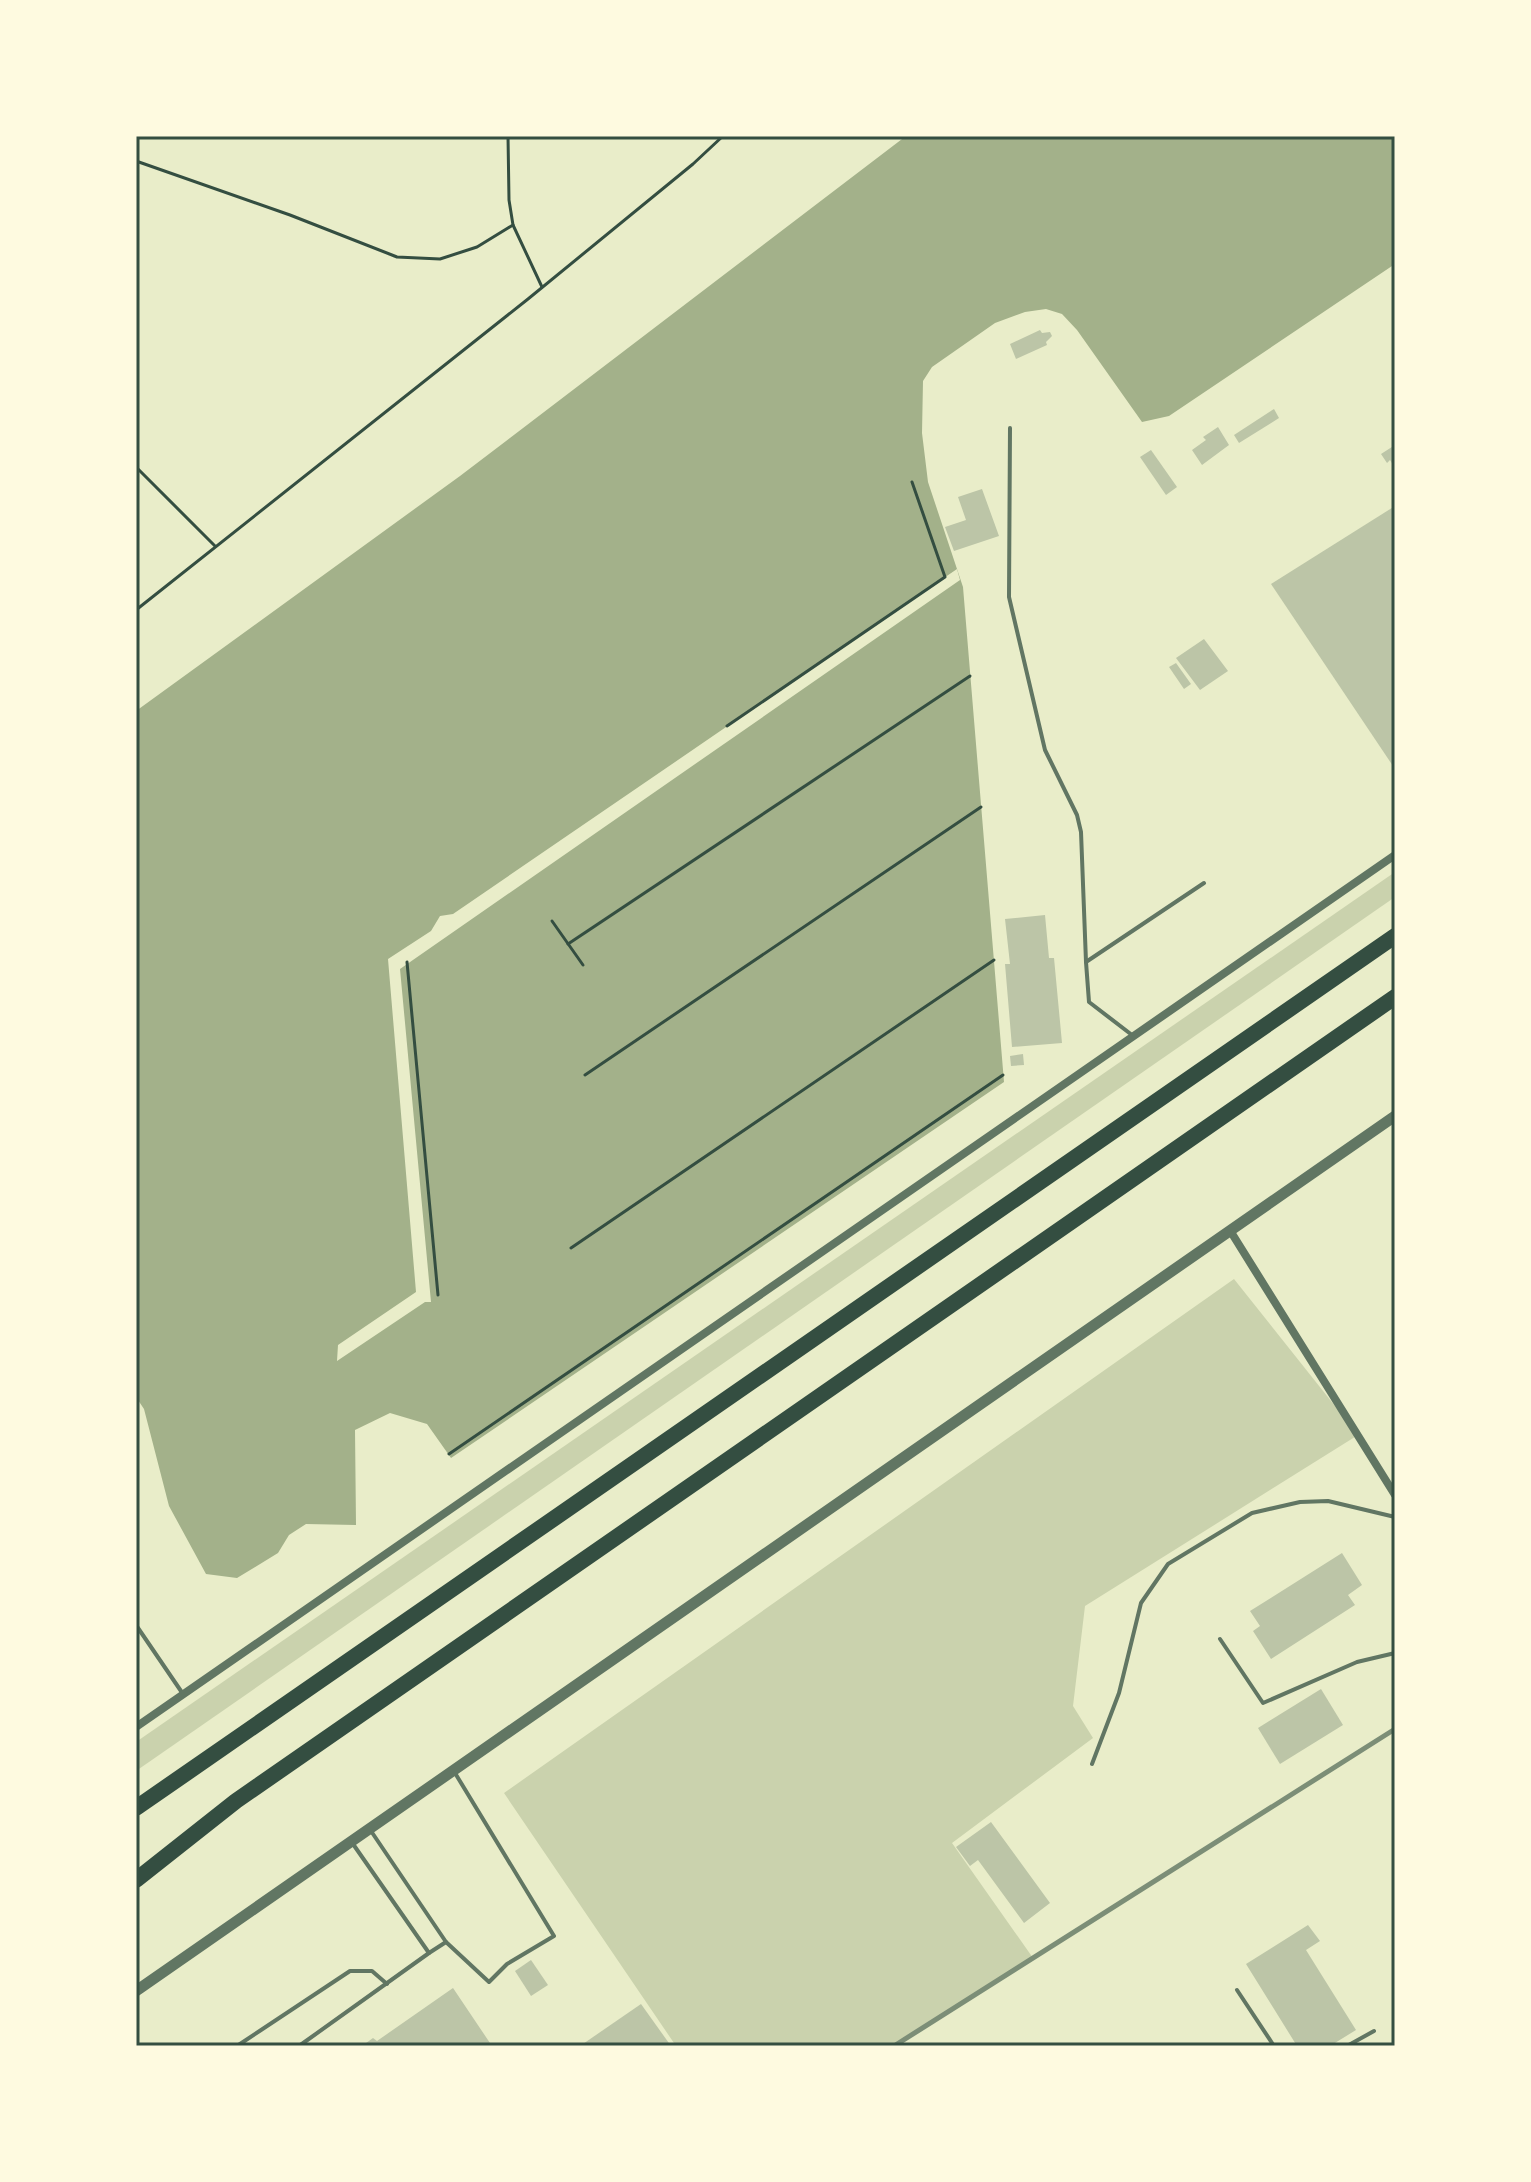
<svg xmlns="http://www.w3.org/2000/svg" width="1531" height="2182" font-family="'Source Serif 4',serif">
<rect width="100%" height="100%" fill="#e9edc9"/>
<g fill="#cad2ad">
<path d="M1395 872V897L136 1771V1742Z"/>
<path d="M1234 1279 1358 1435 1085 1606 1073 1706 1093 1738 952 1843 1033 1958 894 2046H676L504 1793Z"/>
</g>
<path fill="#a3b18a" d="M906 136H1395V264L1169 416 1142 422 1077 330 1062 314 1046 309 1025 312 995 323 932 367 923 381 922 433 928 482 963 587 1004 1082 451 1458 427 1424 390 1413 355 1430 356 1525 306 1524 289 1535 278 1553 237 1578 206 1574 169 1506 144 1409 136 1397V711L460 476Z"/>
<path fill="#e9edc9" d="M957 569 960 580 400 969 431 1302H425L337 1361 338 1345 416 1292 388 959 431 931 440 916 453 914Z"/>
<g fill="#bcc5a7">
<path d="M1040 330 1042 333 1050 332 1052 336 1046 342 1047 345 1016 359 1010 344Z"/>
<path d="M1274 409 1279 418 1239 443 1234 435Z"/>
<path d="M1218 427 1229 445 1202 465 1192 450 1206 440 1203 437Z"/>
<path d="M1395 445V468L1390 460 1387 463 1381 454Z"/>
<path d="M1151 450 1177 487 1166 495 1140 457Z"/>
<path d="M982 489 999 536 954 551 945 527 966 520 958 497Z"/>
<path d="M1395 506V769L1271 584Z"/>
<path d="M1204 639 1228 671 1200 690 1176 658Z"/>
<path d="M1176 663 1191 684 1184 689 1169 667Z"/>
<path d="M1045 915 1049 958H1054L1062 1043 1012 1047 1005 964H1010L1005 919Z"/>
<path d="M1023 1054 1024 1065 1011 1066 1010 1056Z"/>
<path d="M1342 1553 1362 1585 1348 1595 1355 1605 1271 1659 1253 1631 1260 1626 1250 1611Z"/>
<path d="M1321 1689 1343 1725 1280 1764 1258 1728Z"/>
<path d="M991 1822 1050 1903 1024 1923 978 1860 970 1866 956 1847Z"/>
<path d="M1308 1925 1320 1941 1306 1950 1356 2030 1330 2046H1297L1246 1964Z"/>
<path d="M531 1960 548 1985 531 1996 515 1971Z"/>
<path d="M453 1988 492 2046H362L373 2038 377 2041Z"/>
<path d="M641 2004 671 2046H580Z"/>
</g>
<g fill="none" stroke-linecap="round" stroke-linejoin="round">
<g stroke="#344e41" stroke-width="3">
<path d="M136 161 290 215 397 257 440 259 477 247 513 225 509 200 508 136"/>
<path d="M513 225 542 287"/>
<path d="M136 467 215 546"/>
<path d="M136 610 528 299 693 164 723 136"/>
<path d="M727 726 945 577 912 482"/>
<path d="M552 921 583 965"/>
<path d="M568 944 970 676"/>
<path d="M407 962 438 1295"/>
<path d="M585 1075 981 807"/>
<path d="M571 1248 994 960"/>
<path d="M449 1454 1003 1075"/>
</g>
<g stroke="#617663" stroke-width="4">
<path d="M1010 428 1009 597 1045 750 1077 815 1081 832 1086 962"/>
<path d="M1132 1035 1089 1002 1086 962 1204 883"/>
<path d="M136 1625 183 1694"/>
<path d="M1220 1639 1263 1703 1357 1662 1395 1653"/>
<path d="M1092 1764 1119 1693 1141 1603 1168 1564 1252 1513 1300 1502 1328 1501 1395 1517"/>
<path d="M371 1831 446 1942 489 1982 507 1964 554 1936 455 1773"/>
<path d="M353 1844 429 1953 446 1942"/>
<path d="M1237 1990 1274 2046"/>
<path d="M237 2046 350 1971H372L387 1984"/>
<path d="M299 2046 429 1953"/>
<path d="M1347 2046 1374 2031"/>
</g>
<g stroke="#617663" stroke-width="8">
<path d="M1231 1232 1395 1495"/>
<path d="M136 1727 1395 855"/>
</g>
<path stroke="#617663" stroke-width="11" d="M136 1991 1395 1116"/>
<g stroke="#344e41" stroke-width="16">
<path d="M136 1808 1395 936"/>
<path d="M136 1880 236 1801 1395 997"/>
</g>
<path stroke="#7c8e77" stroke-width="5" d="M894 2046 1395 1729"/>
</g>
<rect width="1531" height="2182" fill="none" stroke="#fefae0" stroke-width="276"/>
<rect x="138" y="138" width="1255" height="1906" fill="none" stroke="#344e41" stroke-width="3"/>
</svg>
